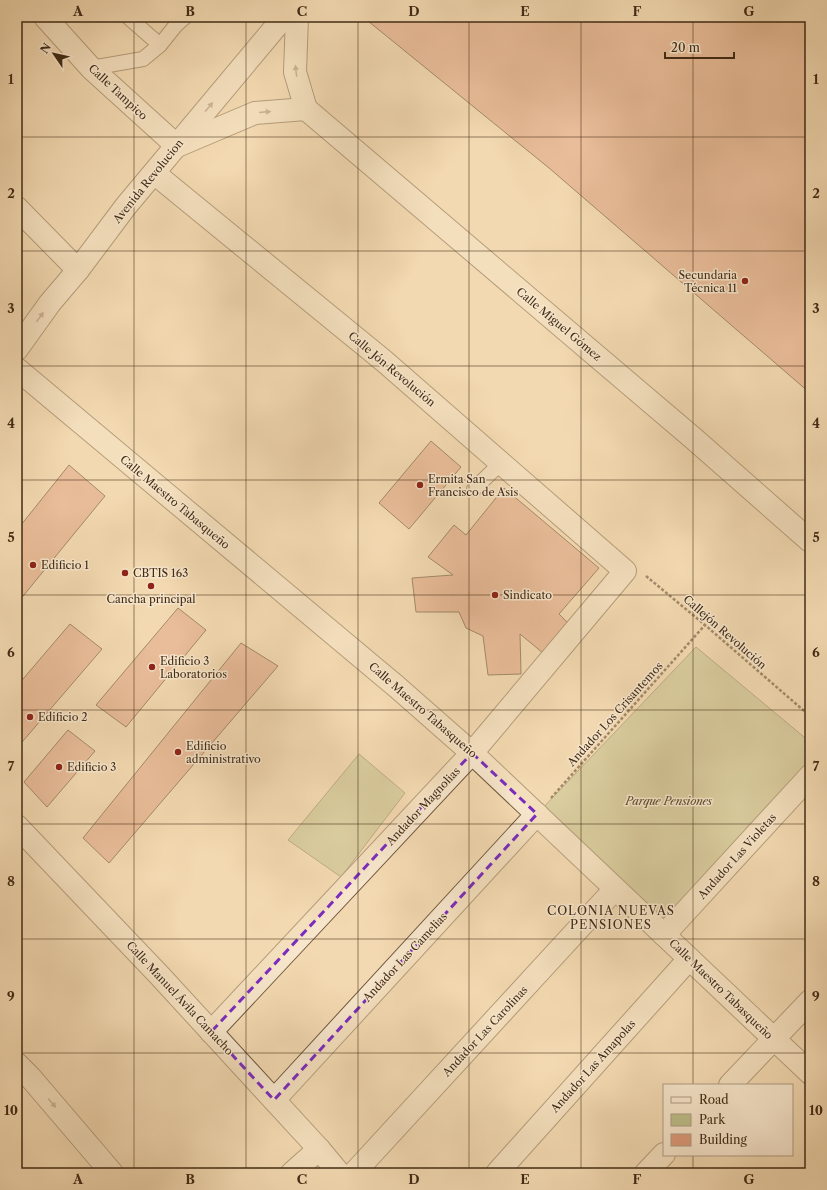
<svg xmlns="http://www.w3.org/2000/svg" width="827" height="1190" font-family="'Libre Caslon Text',serif">
<rect width="100%" height="100%" fill="#f3d9b1"/>
<filter id="stains"><feTurbulence type="fractalNoise" baseFrequency=".005" numOctaves="4"/><feColorMatrix values="0 0 0 0 .2 0 0 0 0 .09 0 0 0 0 .02 0 0 0 .5 -.17"/></filter>
<radialGradient id="worn" r=".72"><stop offset=".6" stop-color="#630" stop-opacity="0"/><stop offset="1" stop-color="#630" stop-opacity=".3"/></radialGradient>
<g fill="#bdbf8a" stroke="#7f7550">
<path d="M696 647 810 742V776L664 935 537 814Z"/>
<path d="M359 754 405 793 341 877 288 840Z"/>
</g>
<g fill="#de9c7c" stroke="#412b15">
<path d="M363 17H810V393L549 168Z"/>
<path d="M431 441 461 467 409 529 379 503Z"/>
<path d="M69 465 105 496 19 601 17 600V530Z"/>
<path d="M504 488 599 568 559 614 569 624 543 653 520 634 521 674 488 675 483 636 466 628 459 612H416L412 578 453 575 428 557 454 525 466 535Z"/>
<path d="M178 608 206 630 126 727 96 705Z"/>
<path d="M70 624 102 649 17 748V686Z"/>
<path d="M241 643 278 666 109 863 83 838Z"/>
<path d="M68 730 95 751 47 807 24 782Z"/>
</g>
<g fill="none" stroke-linecap="round" stroke-linejoin="round">
<g stroke="#6e563c" stroke-width="16">
<g id="service">
<path d="M128 17 160 45"/>
<path d="M91 68 143 59 160 45 176 25 185 17"/>
<path d="M474 489 501 463"/>
</g>
</g>
<g stroke="#6e563c" stroke-width="24">
<g id="minor">
<path d="M45 17 91 68 177 146 255 113 306 109"/>
<path d="M297 17 295 72 306 109"/>
<path d="M306 109 693 438 810 541"/>
<path d="M154 173 384 361 625 571 472 753 211 1032"/>
<path d="M17 208 78 270"/>
<path d="M17 369 397 687 472 753 810 1073"/>
<path d="M17 826 160 976 319 1149 339 1173"/>
<path d="M664 935 810 776"/>
<path d="M17 1064 30 1077 112 1173"/>
<path d="M730 1085 810 1001"/>
<path d="M274 1100 537 814"/>
<path d="M292 1173 319 1149"/>
<path d="M354 1173 615 889"/>
<path d="M497 1173 689 959"/>
<path d="M646 1173 664 1154"/>
</g>
</g>
<g stroke="#6e563c" stroke-width="24">
<path id="tertiary" d="M17 349 50 303 78 270 126 206 284 17"/>
</g>
<g stroke="#412b15" stroke-width="2.5" stroke-dasharray="3 2" stroke-linecap="butt">
<path d="M646 576 705 625 810 716"/>
<path d="M551 798 705 625"/>
</g>
<use href="#service" stroke="#f7e6cc" stroke-width="14"/>
<use href="#minor" stroke="#f7e6cc" stroke-width="22"/>
<use href="#tertiary" stroke="#f7e6cc" stroke-width="22"/>
</g>
<defs><path id="oneway-solid" d="M-6-.8H1V-3.2L6.5 0L1 3.2V.8H-6Z"/></defs>
<g fill="#9c8870">
<use href="#oneway-solid" transform="translate(296 71) rotate(-97)"/>
<use href="#oneway-solid" transform="translate(209 107) rotate(-50)"/>
<use href="#oneway-solid" transform="translate(265 112) rotate(-5)"/>
<use href="#oneway-solid" transform="translate(40 317) rotate(-54)"/>
<use href="#oneway-solid" transform="translate(52 1103) rotate(49)"/>
</g>
<path d="M0 0H827V1190H0ZM472 753 537 814 274 1100 211 1032Z" fill="#f3d9b1" fill-opacity=".55" fill-rule="evenodd"/>
<path fill="none" stroke="#7b2cbf" stroke-width="3" stroke-dasharray="8 5" stroke-linejoin="round" d="M472 753 537 814 274 1100 211 1032Z"/>
<path fill="none" stroke="#412b15" stroke-width="1" stroke-opacity="0.55" d="M134 17V1173M246 17V1173M358 17V1173M469 17V1173M581 17V1173M693 17V1085M17 137H810M17 251H810M17 366H810M17 480H810M17 595H810M17 710H810M17 824H810M17 939H810M17 1053H810M693 1155V1173"/>
<g fill="#8f2418" stroke="#f7e6cc" stroke-width="1.5">
<circle cx="745" cy="281" r="4"/>
<circle cx="420" cy="485" r="4"/>
<circle cx="33" cy="565" r="4"/>
<circle cx="125" cy="573" r="4"/>
<circle cx="151" cy="586" r="4"/>
<circle cx="495" cy="595" r="4"/>
<circle cx="152" cy="667" r="4"/>
<circle cx="30" cy="717" r="4"/>
<circle cx="178" cy="752" r="4"/>
<circle cx="59" cy="767" r="4"/>
</g>
<g text-anchor="middle" dominant-baseline="central" stroke-width="3" stroke-linejoin="round" paint-order="stroke">
<g font-size="11" fill="#412b15" stroke="#f7e6cc">
<text transform="translate(118 92) rotate(43)">Calle Tampico</text>
<text transform="translate(148 181) rotate(-51)">Avenida Revolucion</text>
<text transform="translate(559 324) rotate(40)">Calle Miguel Gómez</text>
<text transform="translate(392 369) rotate(40)">Calle Jón Revolución</text>
<text transform="translate(175 502) rotate(40)">Calle Maestro Tabasqueño</text>
<text transform="translate(725 632) rotate(41)">Callejón Revolución</text>
<text transform="translate(423 710) rotate(41)">Calle Maestro Tabasqueño</text>
<text transform="translate(615 714) rotate(-48)">Andador Los Crisantemos</text>
<text transform="translate(423 806) rotate(-47)">Andador Magnolias</text>
<text transform="translate(737 856) rotate(-48)">Andador Las Violetas</text>
<text transform="translate(405 957) rotate(-47)">Andador Las Camelias</text>
<text transform="translate(721 989) rotate(44)">Calle Maestro Tabasqueño</text>
<text transform="translate(180 998) rotate(47)">Calle Manuel Ávila Camacho</text>
<text transform="translate(485 1031) rotate(-47)">Andador Las Carolinas</text>
<text transform="translate(593 1066) rotate(-48)">Andador Las Amapolas</text>
</g>
<g font-size="11" fill="#412b15" stroke="#f7e6cc" text-anchor="start">
<text x="737" y="275" text-anchor="end">Secundaria<tspan x="737" dy="13">Técnica 11</tspan></text>
<text x="428" y="479">Ermita San<tspan x="428" dy="13">Francisco de Asis</tspan></text>
<text x="41" y="565">Edificio 1</text>
<text x="133" y="573">CBTIS 163</text>
<text x="503" y="595">Sindicato</text>
<text x="151" y="599" text-anchor="middle">Cancha principal</text>
<text x="160" y="661">Edificio 3<tspan x="160" dy="13">Laboratorios</tspan></text>
<text x="38" y="717">Edificio 2</text>
<text x="186" y="746">Edificio<tspan x="186" dy="13">administrativo</tspan></text>
<text x="67" y="767">Edificio 3</text>
</g>
<g font-size="11" font-style="italic" fill="#5a492c" stroke="#f7e6cc">
<text x="669" y="801">Parque Pensiones</text>
</g>
<g font-size="12" letter-spacing="1" fill="#412b15" stroke="#f7e6cc">
<text x="611" y="910">COLONIA NUEVAS<tspan x="611" dy="14">PENSIONES</tspan></text>
</g>
</g>
<rect width="827" height="1190" fill="none" stroke="#f3d9b1" stroke-width="44"/>
<rect x="663" y="1084" width="130" height="72" fill="#f7e6cc" stroke="#ae9b83"/>
<rect x="671" y="1097" width="20" height="6" fill="#f7e6cc" stroke="#ae9b83"/>
<text x="699" y="1104" font-size="12" fill="#412b15">Road</text>
<rect x="671" y="1114" width="20" height="12" fill="#bdbf8a" stroke="#ae9b83"/>
<text x="699" y="1124" font-size="12" fill="#412b15">Park</text>
<rect x="671" y="1134" width="20" height="12" fill="#de9c7c" stroke="#ae9b83"/>
<text x="699" y="1144" font-size="12" fill="#412b15">Building</text>
<g transform="translate(54 54) rotate(304)" stroke="#f7e6cc" stroke-width="3" paint-order="stroke">
<path d="M0-3L7 15L0 10L-7 15Z" fill="#412b15"/>
<text y="-6" font-size="11" font-weight="bold" text-anchor="middle" fill="#412b15">N</text>
</g>
<path d="M665 52v6h69v-6" fill="none" stroke="#412b15" stroke-width="2"/>
<text x="671" y="52" font-size="12" fill="#412b15" stroke="#f7e6cc" stroke-width="3" paint-order="stroke">20 m</text>
<rect x="22" y="22" width="783" height="1146" fill="none" stroke="#412b15" stroke-width="1.5"/>
<g font-size="13" text-anchor="middle" font-weight="bold" fill="#412b15">
<text x="78" y="16">A</text>
<text x="190" y="16">B</text>
<text x="302" y="16">C</text>
<text x="414" y="16">D</text>
<text x="525" y="16">E</text>
<text x="637" y="16">F</text>
<text x="749" y="16">G</text>
<text x="11" y="84">1</text>
<text x="816" y="84">1</text>
<text x="11" y="198">2</text>
<text x="816" y="198">2</text>
<text x="11" y="313">3</text>
<text x="816" y="313">3</text>
<text x="11" y="428">4</text>
<text x="816" y="428">4</text>
<text x="11" y="542">5</text>
<text x="816" y="542">5</text>
<text x="11" y="657">6</text>
<text x="816" y="657">6</text>
<text x="11" y="771">7</text>
<text x="816" y="771">7</text>
<text x="11" y="886">8</text>
<text x="816" y="886">8</text>
<text x="11" y="1001">9</text>
<text x="816" y="1001">9</text>
<text x="11" y="1115">10</text>
<text x="816" y="1115">10</text>
<text x="78" y="1184">A</text>
<text x="190" y="1184">B</text>
<text x="302" y="1184">C</text>
<text x="414" y="1184">D</text>
<text x="525" y="1184">E</text>
<text x="637" y="1184">F</text>
<text x="749" y="1184">G</text>
</g>
<rect width="100%" height="100%" filter="url(#stains)"/>
<rect width="100%" height="100%" fill="url(#worn)"/>
</svg>
